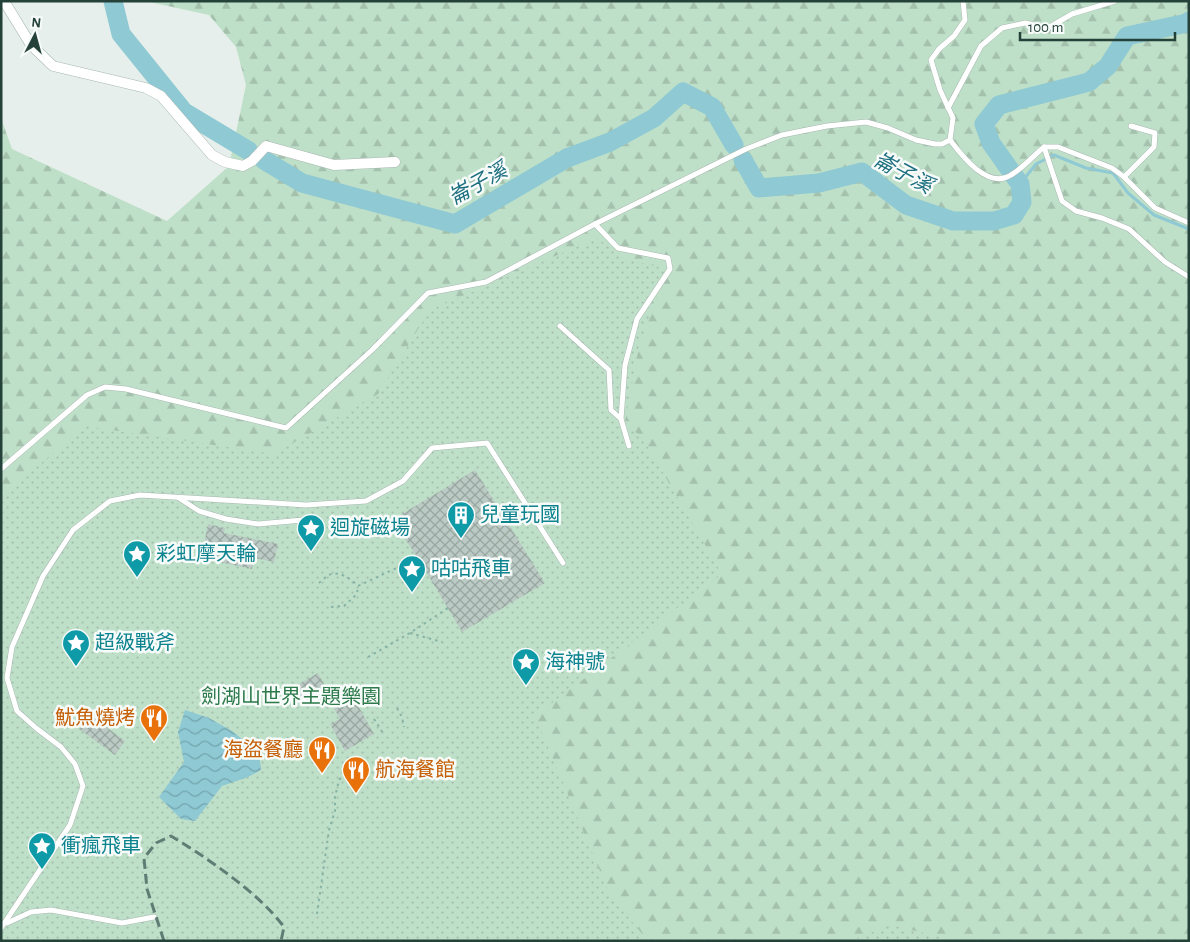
<svg xmlns="http://www.w3.org/2000/svg" width="1190" height="942" font-family="'Alegreya Sans','Noto Sans TC',sans-serif">
<defs>
<pattern id="forest-firs" width="22" height="20" patternUnits="userSpaceOnUse" patternTransform="scale(1.25)"><rect width="22" height="20" fill="#bfe0c8"/><path d="M5 1l3.5 6h-7zM16 11l3.5 6h-7z" fill="#a4c1ad"/></pattern>
<pattern id="park-dots" width="8" height="8" patternUnits="userSpaceOnUse" patternTransform="scale(1.25)"><rect width="8" height="8" fill="#bfe0c8"/><path d="M2 2h.1M6 6h.1" fill="none" stroke="#a4c1ad" stroke-width="1.8" stroke-linecap="round"/></pattern>
<pattern id="water-waves" width="16" height="10" patternUnits="userSpaceOnUse" patternTransform="scale(1.25)"><rect width="16" height="10" fill="#8ec9d4"/><path d="M0 5q4-4 8 0t8 0" fill="none" stroke="#74a5ad"/></pattern>
<pattern id="building-cross-hatch" width="8" height="8" patternUnits="userSpaceOnUse" patternTransform="scale(1.25)"><rect width="8" height="8" fill="#bbcac4"/><path d="M0 0l8 8M0 8l8-8" fill="none" stroke="#98a6a0"/></pattern>
</defs>
<rect width="100%" height="100%" fill="#e6efeb"/>
<path fill="url(#forest-firs)" d="M145 1H1189V941H592L1 628V118L12 149 167 221 229 166 246 85 236 47 209 15Z"/>
<g fill="url(#park-dots)">
<path d="M597 238 625 259 667 269 639 347 624 427 641 435 722 574 535 716 610 895 648 941H1V497L85 426 274 454 378 394 430 310Z"/>
<path d="M891 925 957 941H849Z"/>
</g>
<path fill="url(#water-waves)" d="M185 710 209 718 232 731 259 753 261 770 248 777 222 786 195 821 181 819 159 797 184 762 178 732Z"/>
<g fill="none" stroke-linecap="round" stroke-linejoin="round">
<path stroke="#8ec9d4" stroke-width="3" d="M1020 184 1036 164 1054 155 1086 168 1113 173 1128 193 1154 215 1189 229"/>
<g stroke="#8ec9d4" stroke-width="19">
<path d="M113 1 121 34 184 112 249 151"/>
<path d="M264 160 302 183 455 224 567 158 610 142 654 118 683 92 712 107 734 145"/>
<path d="M743 160 759 188 819 183 862 172 906 205 953 221H994L1014 215 1022 202 1020 184 991 143 984 124 999 105 1089 82 1108 66 1127 36 1187 23 1189 21"/>
</g>
</g>
<g fill="url(#building-cross-hatch)">
<path d="M475 470 545 583 462 632 418 558 392 520Z"/>
<path d="M208 524 225 528 224 533 278 544 274 562 254 558 252 569 201 558Z"/>
<path d="M318 673 326 688 300 702 292 688Z"/>
<path d="M352 695 374 734 345 751 330 724 340 719 332 705Z"/>
<path d="M90 715 125 741 115 755 79 729Z"/>
</g>
<g fill="none" stroke-linecap="round" stroke-linejoin="round">
<g stroke="#a8b8b2" stroke-width="6">
<g id="lane">
<path d="M948 108 981 46 1002 28 1025 23 1048 28 1072 14 1115 1"/>
<path d="M950 140C962 156 988 190 1011 175 1023 168 1033 156 1044 147L1062 201 1076 211 1102 218 1129 229 1165 262 1189 277"/>
<path d="M1044 147H1058L1112 168 1124 177 1155 208 1189 223"/>
<path d="M1124 177 1154 147 1155 133 1131 126"/>
<path d="M560 326 609 370 611 410 621 419 625 365 637 319 670 269 668 258 618 248 595 224"/>
<path d="M621 419 629 446"/>
<path d="M1 469 87 395 105 387 126 389 286 428 372 350 428 293 486 282 595 224 746 149 782 135 827 126 866 122 888 128 916 140 935 144H942L950 140 953 118 940 90 931 60 939 49 954 36 965 20 963 1"/>
<path d="M179 498 199 511 226 519 258 524 303 520"/>
<path d="M7 923 31 912 51 910 122 923 154 917"/>
<path d="M1 928 70 825 83 786 75 764 61 747 36 728 17 711 7 678 12 647 43 576 73 530 110 501 140 495 306 505 366 501 403 481 432 448 487 443 563 563"/>
</g>
</g>
<g stroke="#a8b8b2" stroke-width="11">
<path id="street" d="M4 1 31 45 53 66 146 88 161 96 212 155 225 162 243 166 252 161 266 146 334 165 395 162"/>
</g>
<g stroke="#86b3a5" stroke-width="2" stroke-dasharray="2.5 4" stroke-linecap="butt">
<path d="M319 583C322 581 326 576 329 575 339 570 351 579 358 586"/>
<path d="M331 607 344 606 357 594 358 586 418 558"/>
<path d="M410 633 442 642"/>
<path d="M368 657 410 633 448 608"/>
<path d="M397 708 402 717 404 727"/>
<path d="M374 719 383 733"/>
<path d="M317 914 329 830 335 811V797L339 780 357 760"/>
</g>
<use href="#lane" stroke="#fff" stroke-width="5"/>
<use href="#street" stroke="#fff" stroke-width="10"/>
<path stroke="#5f7d75" stroke-width="3" stroke-dasharray="10 5" stroke-linecap="butt" d="M164 941 147 889 144 858 156 843 171 836C206 857 260 894 284 927L281 941"/>
</g>
<defs>
<g id="building-pin" transform="scale(1.4375)"><path d="M0 17L-7.5 6A9.5 9.5 0 1 1 7.5 6Z" fill="#0f9aa8" stroke="#f7fbf9"/><path d="M-4-6H4V6H1V3H-1V6H-4ZM-2.5-4.3h1.7v1.8h-1.7ZM.8-4.3h1.7v1.8H.8ZM-2.5-1h1.7V.8h-1.7ZM.8-1h1.7V.8H.8Z" fill="#fff"/></g>
<g id="sight-pin" transform="scale(1.4375)"><path d="M0 17L-7.5 6A9.5 9.5 0 1 1 7.5 6Z" fill="#0f9aa8" stroke="#f7fbf9"/><path d="M0-6L1.8-2.2L6-1.7L2.9 1.2L3.7 5.4L0 3.3L-3.7 5.4L-2.9 1.2L-6-1.7L-1.8-2.2Z" fill="#fff"/></g>
<g id="restaurant-pin" transform="scale(1.4375)"><path d="M0 17L-7.5 6A9.5 9.5 0 1 1 7.5 6Z" fill="#e8710a" stroke="#f7fbf9"/><path d="M-5-6h1v4h1v-4h1v4h1v-4h1v5L-1.5 .5V6h-2V.5L-5-1ZM5-6V6H3V1.5H1.5Q1.5-4 5-6Z" fill="#fff"/></g>
</defs>
<g fill-rule="evenodd">
<use href="#building-pin" x="461" y="515"/>
<use href="#sight-pin" x="311" y="528"/>
<use href="#sight-pin" x="137" y="554"/>
<use href="#sight-pin" x="412" y="569"/>
<use href="#sight-pin" x="76" y="643"/>
<use href="#sight-pin" x="526" y="662"/>
<use href="#restaurant-pin" x="154" y="718"/>
<use href="#restaurant-pin" x="322" y="750"/>
<use href="#restaurant-pin" x="356" y="770"/>
<use href="#sight-pin" x="42" y="846"/>
</g>
<g text-anchor="middle" dominant-baseline="central" stroke-width="5" stroke-linejoin="round" paint-order="stroke">
<g font-size="20" fill="#0d838f" stroke="#f7fbf9" text-anchor="start">
<text x="480" y="515">兒童玩國</text>
<text x="330" y="528">迴旋磁場</text>
<text x="156" y="554">彩虹摩天輪</text>
<text x="431" y="569">咕咕飛車</text>
<text x="95" y="643">超級戰斧</text>
<text x="545" y="662">海神號</text>
<text x="61" y="846">衝瘋飛車</text>
</g>
<g font-size="20" fill="#2d7a4b" stroke="#f7fbf9">
<text x="291" y="697">劍湖山世界主題樂園</text>
</g>
<g font-size="20" fill="#c56008" stroke="#f7fbf9" text-anchor="end">
<text x="135" y="718">魷魚燒烤</text>
<text x="303" y="750">海盜餐廳</text>
<text x="375" y="770" text-anchor="start">航海餐館</text>
</g>
<g font-size="21" font-style="italic" fill="#1c6f80" stroke="#f7fbf9">
<text transform="translate(903 173) rotate(28)">崙子溪</text>
<text transform="translate(478 184) rotate(-29)">崙子溪</text>
</g>
</g>
<rect width="1190" height="942" fill="none" stroke="#24423a" stroke-width="5"/>
<g transform="translate(35 35) rotate(6)" stroke="#f7fbf9" stroke-width="4" paint-order="stroke">
<path d="M0-4L9 19L0 12L-9 19Z" fill="#24423a"/>
<text y="-8" font-size="14" font-weight="bold" text-anchor="middle" fill="#24423a">N</text>
</g>
<path d="M1020 32v8h155v-8" fill="none" stroke="#24423a" stroke-width="2.5"/>
<text x="1028" y="32" font-size="15" fill="#24423a" stroke="#f7fbf9" stroke-width="4" paint-order="stroke">100 m</text>
</svg>
